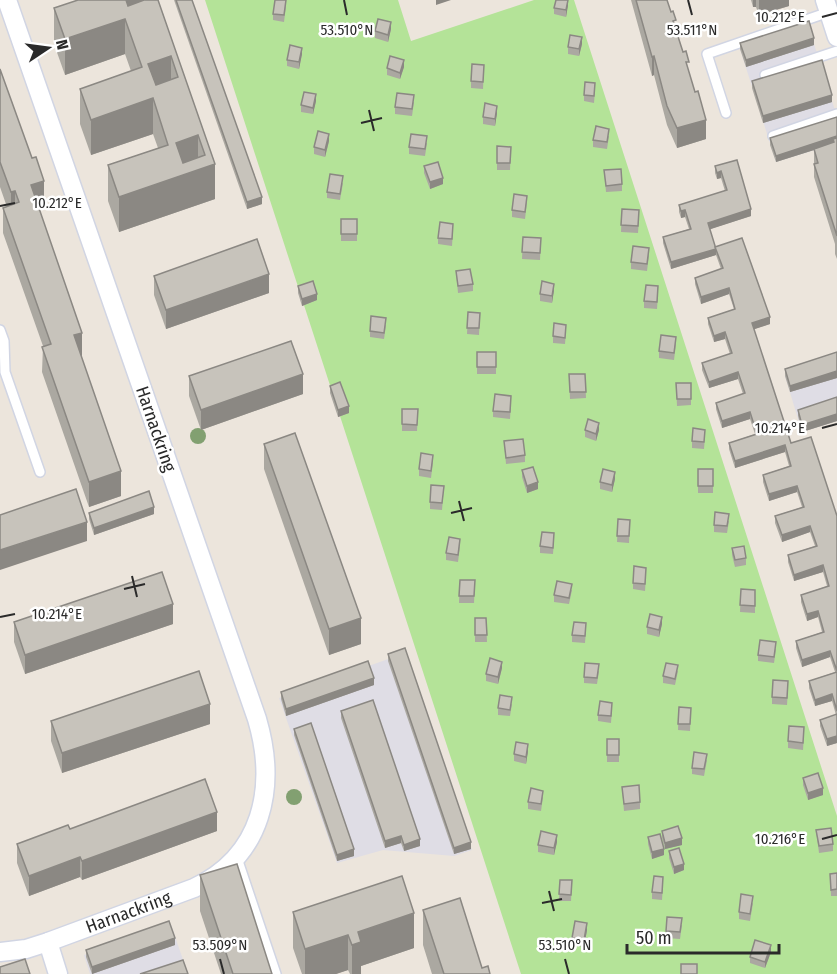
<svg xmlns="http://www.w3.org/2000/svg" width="837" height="974" font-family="'Fira Sans Condensed',sans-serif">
<rect width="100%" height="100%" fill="#ece5dc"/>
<g fill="#dfdde5">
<path d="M809 28 837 117V143L776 162 740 49Z"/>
<path d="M837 359V421L802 432 785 376Z"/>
<path d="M405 653 472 850 454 856 383 850 337 863 279 698Z"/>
<path d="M171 925 188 974H90L84 955Z"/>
</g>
<path fill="#b4e398" d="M205 0H398L411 41 534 0H574L837 816V974H521Z"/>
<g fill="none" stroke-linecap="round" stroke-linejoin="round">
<g stroke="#d1d5e3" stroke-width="12">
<g id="service">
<path d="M765 75 837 51"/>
<path d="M726 113 707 54 829 12"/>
<path d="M773 136 837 114"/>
<path d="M0 330 4 341 5 372 40 472"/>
<path d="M237 858 276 974"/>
</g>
</g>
<g stroke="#d1d5e3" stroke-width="21">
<g id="minor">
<path d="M825 0 837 37"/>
<path d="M48 942 58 974"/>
<path id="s1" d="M0 952 26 949 48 942 194 888C263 856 277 787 257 719L7 0"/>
</g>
</g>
<use href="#service" stroke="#fff" stroke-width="9"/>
<use href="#minor" stroke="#fff" stroke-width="18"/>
</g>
<g fill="#82a071">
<circle cx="198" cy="436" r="8"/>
<circle cx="294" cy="797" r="8"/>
</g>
<g fill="#aba8a1">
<path d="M158 0 215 164V199L119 232 108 201V165L158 148 153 134 91 155 80 124V89L131 71 125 54 65 75 54 44V8Z"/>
<path d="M174 0H192L262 204 247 209Z"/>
<path d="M631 0H667L689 72 706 139 677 148 667 125 654 75 652 76Z"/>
<path d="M751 0H789V6L759 15 756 7H753Z"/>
<path d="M568 5 566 17 554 14V8Z"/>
<path d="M286 6 284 22 273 20V14Z"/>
<path d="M391 29 388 42 375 38V31Z"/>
<path d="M740 43 814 45 746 67 740 49Z"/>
<path d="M582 44 579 56 568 54V47Z"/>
<path d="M302 54 299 69 287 66V60Z"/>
<path d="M484 65 483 89 471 88V81Z"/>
<path d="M404 67 400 79 387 75V68Z"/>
<path d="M0 69 44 206 39 208 121 496 89 507 42 372 43 346 3 233V208L7 207 0 187Z"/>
<path d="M752 81 832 102 763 123 752 88Z"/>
<path d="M595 90 594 103 584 101V95Z"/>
<path d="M316 101 313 114 301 112V105Z"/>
<path d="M414 102 412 116 395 114V107Z"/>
<path d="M497 113 495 126 483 124V117Z"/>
<path d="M837 117V259L835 254V244L814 177V150L776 162 770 145V138Z"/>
<path d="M609 136 607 149 593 147V140Z"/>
<path d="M329 141 325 157 314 154V147Z"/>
<path d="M427 143 425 156 409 154V147Z"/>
<path d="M497 146 511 147 510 170H497Z"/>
<path d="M737 160 751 216 710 229 715 247 770 324 754 329 791 443 837 516V743L827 746 820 726V720L836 715 832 701 815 706 809 688V681L835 672 830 657 802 667 796 648V641L822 632 818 617 807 621 801 602V595L827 586 823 572 794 581 788 562V555L815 546 810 532 782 542 775 523V516L802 507 797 492 769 501 763 482V475L789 466 785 452 735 468 729 449V443L755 434 750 419 722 428 716 409V403L743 394 738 379 709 388 702 370V363L730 354 725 339 714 342 708 324V318L734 309 729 294 701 304 695 284V278L721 269 716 255 671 269 663 243V237L689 229 685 217 681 218 679 212V205L725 191 721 178 717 179 715 173V166Z"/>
<path d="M424 166 443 184 430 189 424 173Z"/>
<path d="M604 170 622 184V191L606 192Z"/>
<path d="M343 183 340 200 327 198V192Z"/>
<path d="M527 202 525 219 512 217V210Z"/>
<path d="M622 209 639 217 638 233 621 232Z"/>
<rect x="341" y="219" width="16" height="22"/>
<path d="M453 230 452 246 438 244V238Z"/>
<path d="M523 237 541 238 540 260 522 259Z"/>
<path d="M649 255 647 271 631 269V262Z"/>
<path d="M456 271 473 284V291L458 293Z"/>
<path d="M154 276 269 293 166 329 154 295Z"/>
<path d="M298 286 317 300 302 306 298 293Z"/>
<path d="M554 290 552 303 540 301V294Z"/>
<path d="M658 293 657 309 644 308V301Z"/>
<path d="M468 312 480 313 479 335 467 334Z"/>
<path d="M386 325 384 339 370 337V331Z"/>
<path d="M566 331 565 344 553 343V336Z"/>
<path d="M676 344 674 360 659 358V351Z"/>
<rect x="477" y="352" width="19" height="22"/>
<path d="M837 352V378L790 392 785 376V369Z"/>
<path d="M569 374H585L586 398 570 399Z"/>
<path d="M189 376 303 394 201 430 189 396Z"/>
<path d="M676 383H691V405L677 406Z"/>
<path d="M330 386 349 413 338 417 330 393Z"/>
<path d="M837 397V421L802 432 798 416V410Z"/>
<path d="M511 403 510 419 493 417V411Z"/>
<path d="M402 409H418L417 431H402Z"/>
<path d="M585 430H599L596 441 585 437Z"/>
<path d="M705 436 704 449 692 448V441Z"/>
<path d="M504 441 525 455V462L506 464Z"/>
<path d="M264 444 361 644 329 655 264 469Z"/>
<path d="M433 462 431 478 419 476V469Z"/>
<rect x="698" y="469" width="15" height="24"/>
<path d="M522 470 538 489 527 493 522 477Z"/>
<path d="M615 479 612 492 600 489V482Z"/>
<path d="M444 486 442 510 430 509V502Z"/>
<path d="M89 513 154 514 94 535 89 519Z"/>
<path d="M618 519 630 520 629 543 617 542Z"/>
<path d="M729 521 727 533 714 532V525Z"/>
<path d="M554 540 553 554 540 553V546Z"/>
<path d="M460 546 458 562 446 560V553Z"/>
<path d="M732 548 746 558V565L735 567 732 555Z"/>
<path d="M646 574 645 591 633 589V583Z"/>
<path d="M460 580H475L474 603H459Z"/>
<path d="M741 589 755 590V613L740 612Z"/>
<path d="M572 590 569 604 554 602V595Z"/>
<path d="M475 618H486L487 642H475Z"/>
<path d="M14 622 173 624 25 674 14 642Z"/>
<path d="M662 624 659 637 647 634V627Z"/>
<path d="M586 630 585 643 572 642V635Z"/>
<path d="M776 649 774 663 758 661V655Z"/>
<path d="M388 654 471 849 454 854 388 661Z"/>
<path d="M502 668 498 684 486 681V674Z"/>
<path d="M599 671 597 684 584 683V677Z"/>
<path d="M678 671 675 685 663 683V676Z"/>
<path d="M374 685 286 716 281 699V692Z"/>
<path d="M788 688 787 705 772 704V697Z"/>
<path d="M512 704 510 716 498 715V708Z"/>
<path d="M679 707 691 708 690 731 678 730Z"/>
<path d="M612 709 611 723 598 721V715Z"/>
<path d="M341 711 420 846 404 851 401 843 385 848 341 718Z"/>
<path d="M51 721 210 724 62 773 51 741Z"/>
<path d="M294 729 354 856 337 861 294 735Z"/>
<path d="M804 734 803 750 788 748V741Z"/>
<rect x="607" y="739" width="12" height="23"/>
<path d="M528 751 526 764 514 761V754Z"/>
<path d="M707 760 704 776 692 774V768Z"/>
<path d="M803 778 823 795 808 800 803 785Z"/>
<path d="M622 787 640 802V809L624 811Z"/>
<path d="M543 797 541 811 528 809V802Z"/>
<path d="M70 829 217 831 82 880 80 877 29 896 17 863V844Z"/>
<path d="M816 830 833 844V851L819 853Z"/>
<path d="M662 831 682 845 665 849 662 838Z"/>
<path d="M648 837 664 855 652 859 648 844Z"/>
<path d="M557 842 554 855 538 852V845Z"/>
<path d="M669 851 684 870 674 874 669 858Z"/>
<path d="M837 873V896H831L830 874Z"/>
<path d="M200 875 272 974H221L200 911Z"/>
<path d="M560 880H572L571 901H559Z"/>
<path d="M663 883 662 900 652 899V892Z"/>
<path d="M753 903 750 921 739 919V912Z"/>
<path d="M423 910 482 968 490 974H432L423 945Z"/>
<path d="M293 912 414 948 361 966V974H350L348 970 336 974H302L293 948Z"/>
<path d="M682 925 680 939 666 938V931Z"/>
<path d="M587 930 584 947 572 945V938Z"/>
<path d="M175 945 92 974 86 957V950Z"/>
<path d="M771 952 765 968 750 963V957Z"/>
</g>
<g fill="#8b8883">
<path d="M121 0H143L125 19V54L65 75V39Z"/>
<path d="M436 0H451L436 5Z"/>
<path d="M568 0V5L566 17V10Z"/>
<rect x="753" y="0" width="3" height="7"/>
<path d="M759 0H789V6L759 15Z"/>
<path d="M391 22V29L388 42V35Z"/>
<path d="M582 37V44L579 56V49Z"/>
<path d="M814 38V45L746 67V60Z"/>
<path d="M302 48V54L299 69V62Z"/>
<path d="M171 56V91L148 99V64Z"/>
<path d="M654 56V75L652 76V57Z"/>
<path d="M404 60V67L400 79V73Z"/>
<path d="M316 94V101L313 114V108Z"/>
<path d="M832 95V102L763 123V116Z"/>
<path d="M153 98V134L91 155V120Z"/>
<path d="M497 106V113L495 126V119Z"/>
<path d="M706 120V139L677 148V128Z"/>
<path d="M329 134V141L325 157V150Z"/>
<path d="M198 135V170L215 164V199L119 232V197L176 143Z"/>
<path d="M837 136V143L833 139V144L776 162V156Z"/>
<path d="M721 171V178L717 179V173Z"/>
<path d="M443 178V184L430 189V182Z"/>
<path d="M44 181V206L31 211V185Z"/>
<path d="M15 191V216L11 218V192Z"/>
<path d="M262 197V204L247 209V202Z"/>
<path d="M751 209V216L708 230V223Z"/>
<path d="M685 210V217L681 218V211Z"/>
<path d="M716 249V255L671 269V262Z"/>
<path d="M269 274V293L166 329V310Z"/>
<path d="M554 284V290L552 303V296Z"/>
<path d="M729 288V294L701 304V297Z"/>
<path d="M317 294V300L302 306V299Z"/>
<path d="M770 317V324L752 330V323Z"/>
<path d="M725 332V339L714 342V336Z"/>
<path d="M82 333V358L74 335Z"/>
<path d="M837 371V378L790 392V386Z"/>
<path d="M738 372V379L709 388V382Z"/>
<path d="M303 374V394L201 430V410Z"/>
<path d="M349 406V413L338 417V410Z"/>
<path d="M750 412V419L722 428V421Z"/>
<path d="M837 414V421L802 432V425Z"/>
<path d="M599 423V430L596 441V434Z"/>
<path d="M785 445V452L735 468V461Z"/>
<path d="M121 471V496L89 507V482Z"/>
<path d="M615 472V479L612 492V485Z"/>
<path d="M538 482V489L527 493V486Z"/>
<path d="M797 486V492L769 501V494Z"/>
<path d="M154 507V514L94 535V528Z"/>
<path d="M87 522V541L0 570V550Z"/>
<path d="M810 526V532L782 542V535Z"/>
<path d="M823 565V572L794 581V575Z"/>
<path d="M173 604V624L25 674V655Z"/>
<path d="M818 611V617L807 621V614Z"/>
<path d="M662 617V624L659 637V630Z"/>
<path d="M361 618V644L329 655V629Z"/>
<path d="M830 651V657L802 667V660Z"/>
<path d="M502 662V668L498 684V677Z"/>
<path d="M374 678V685L286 716V709Z"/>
<path d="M832 694V701L815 706V700Z"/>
<path d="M210 704V724L62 773V753Z"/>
<path d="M837 736V743L827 746V739Z"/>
<path d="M528 744V751L526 764V757Z"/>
<path d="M823 788V795L808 800V793Z"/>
<path d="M217 812V831L82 880V861Z"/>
<path d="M557 835V842L554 855V848Z"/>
<path d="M401 836V843L385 848V841Z"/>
<path d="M682 838V845L665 849V843Z"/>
<path d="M420 839V846L404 851V845Z"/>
<path d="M471 842V849L454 854V848Z"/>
<path d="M354 849V856L337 861V855Z"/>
<path d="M664 849V855L652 859V852Z"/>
<path d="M80 857V877L29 896V876Z"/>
<path d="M684 864V870L674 874V867Z"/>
<path d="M414 913V948L361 966V974H352V945L358 932Z"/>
<path d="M587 923V930L584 947V940Z"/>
<path d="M348 935V970L336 974H305V949Z"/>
<path d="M175 938V945L92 974V967Z"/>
<path d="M771 945V952L765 968V962Z"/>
</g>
<g fill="#c7c3bb" stroke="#8b8883" stroke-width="1.5" fill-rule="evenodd">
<path d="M78 0H126L128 6 144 0H158L215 164 119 197 108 165 168 145 153 98 91 120 80 89 142 67 125 19 65 39 54 8ZM171 56 178 77 156 85 148 64ZM198 135 205 155 183 163 176 143Z"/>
<path d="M176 0H192L262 197 247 202Z"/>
<path d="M275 0H286L284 15 273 14Z"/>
<path d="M556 0H568L566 10 554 8Z"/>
<path d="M636 0H667L671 12 673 11 676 20 673 21 683 52 686 51 689 62H686L695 92 698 91 706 120 677 128 667 106 654 56 652 57Z"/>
<path d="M378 19 391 22 388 35 375 31Z"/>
<path d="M809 21 814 38 746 60 740 43Z"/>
<path d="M570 35 582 37 579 49 568 47Z"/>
<path d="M290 45 302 48 299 62 287 60Z"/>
<path d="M390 56 404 60 400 73 387 68Z"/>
<path d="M822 60 832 95 763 116 752 81Z"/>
<path d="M472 64 484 65 483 82 471 81Z"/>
<path d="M0 69 32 158 36 157 44 181 31 185 82 333 74 335 121 471 89 482 42 347 51 344 3 208 19 202 15 191 11 192 0 162Z"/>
<path d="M585 82 595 83 594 96 584 95Z"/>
<path d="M304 92 316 94 313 108 301 105Z"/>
<path d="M397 93 414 95 412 109 395 107Z"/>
<path d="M485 103 497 106 495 119 483 117Z"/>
<path d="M837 117V136L776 156 770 138Z"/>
<path d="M596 126 609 129 607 142 593 140Z"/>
<path d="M318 131 329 134 325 150 314 147Z"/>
<path d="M411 134 427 136 425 149 409 147Z"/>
<path d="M837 138V236L814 164 818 163 814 149 834 142 833 139Z"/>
<path d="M497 146 511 147 510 163H497Z"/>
<path d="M737 160 751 209 708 223 716 249 671 262 663 237 691 229 685 210 681 211 679 205 727 190 721 171 717 173 715 166Z"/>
<path d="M438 162 443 178 430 182 424 166Z"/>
<path d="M621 169 622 184 606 186 604 170Z"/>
<path d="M330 174 343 176 340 194 327 192Z"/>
<path d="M514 194 527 196 525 212 512 210Z"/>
<path d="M622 209 639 210 638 226 621 225Z"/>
<rect x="341" y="219" width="16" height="15"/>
<path d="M440 222 453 224 452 239 438 238Z"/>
<path d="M523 237 541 238 540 253 522 252Z"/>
<path d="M742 238 770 317 752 323 791 443 811 437 837 516V671L830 651 802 660 796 641 824 632 818 611 807 614 801 595 829 586 823 565 794 575 788 555 817 546 810 526 782 535 775 516 804 507 797 486 769 494 763 475 791 466 785 445 735 461 729 443 757 434 750 412 722 421 716 403 745 393 738 372 709 382 702 363 732 353 725 332 714 336 708 318 735 309 729 288 701 297 695 278 723 268 715 247Z"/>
<path d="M257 239 269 274 166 310 154 276Z"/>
<path d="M633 246 649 248 647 264 631 262Z"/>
<path d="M470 269 473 284 458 286 456 271Z"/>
<path d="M313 281 317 294 302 299 298 286Z"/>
<path d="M542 281 554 284 552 296 540 294Z"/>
<path d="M646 285 658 286 657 302 644 301Z"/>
<path d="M468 312 480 313 479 328H467Z"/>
<path d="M371 316 386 318 384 333 370 331Z"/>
<path d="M554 323 566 325 565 338 553 336Z"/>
<path d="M661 335 676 337 674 353 659 351Z"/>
<path d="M291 341 303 374 201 410 189 376Z"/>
<rect x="477" y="352" width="19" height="15"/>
<path d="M837 352V371L790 386 785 369Z"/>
<path d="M569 374H585L586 392H570Z"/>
<path d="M340 382 349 406 338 410 330 386Z"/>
<path d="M676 383H691V399H677Z"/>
<path d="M495 394 511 396 510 412 493 411Z"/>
<path d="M837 397V414L802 425 798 410Z"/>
<path d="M402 409H418L417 425 402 424Z"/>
<path d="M588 419 599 423 596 434 585 430Z"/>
<path d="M693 428 705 430 704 442 692 441Z"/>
<path d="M295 433 361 618 329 629 264 444Z"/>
<path d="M523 439 525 455 506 458 504 441Z"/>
<path d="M421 453 433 455 431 471 419 469Z"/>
<path d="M533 467 538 482 527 486 522 470Z"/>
<path d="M603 469 615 472 612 485 600 482Z"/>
<rect x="698" y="469" width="15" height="17"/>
<path d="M431 485 444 486 442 503 430 502Z"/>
<path d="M76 489 87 522 0 550V515Z"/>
<path d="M149 491 154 507 94 528 89 513Z"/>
<path d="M715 512 729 514 727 526 714 525Z"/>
<path d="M618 519 630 520 629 536H617Z"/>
<path d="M542 532 554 533 553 548 540 546Z"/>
<path d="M449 537 460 539 458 555 446 553Z"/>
<path d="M744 546 746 558 735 560 732 548Z"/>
<path d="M634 566 646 568 645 584 633 583Z"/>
<path d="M162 572 173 604 25 655 14 622Z"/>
<path d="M460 580H475L474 596H459Z"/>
<path d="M557 581 572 584 569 598 554 595Z"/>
<path d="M741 589 755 590V606L740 605Z"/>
<path d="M650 614 662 617 659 630 647 627Z"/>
<path d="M475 618H486L487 635H475Z"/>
<path d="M574 622 586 623 585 636 572 635Z"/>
<path d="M760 640 776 642 774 657 758 655Z"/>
<path d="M405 648 471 842 454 848 388 654Z"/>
<path d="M490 658 502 662 498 677 486 674Z"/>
<path d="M368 661 374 678 286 709 281 692Z"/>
<path d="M585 663 599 664 597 678 584 677Z"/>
<path d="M666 663 678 665 675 679 663 676Z"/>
<path d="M199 671 210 704 62 753 51 721Z"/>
<path d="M837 672V711L832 694 815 700 809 681Z"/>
<path d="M773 680 788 681 787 698 772 697Z"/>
<path d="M500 695 512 697 510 710 498 708Z"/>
<path d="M373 700 420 839 404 845 401 836 385 841 341 711Z"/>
<path d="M600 701 612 703 611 716 598 715Z"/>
<path d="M679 707 691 708 690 724H678Z"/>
<path d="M837 714V736L827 739 820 720Z"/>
<path d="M311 723 354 849 337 855 294 729Z"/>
<path d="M789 726 804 727 803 743 788 741Z"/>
<rect x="607" y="739" width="12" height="16"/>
<path d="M516 742 528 744 526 757 514 754Z"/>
<path d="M694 752 707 754 704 769 692 768Z"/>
<path d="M818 773 823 788 808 793 803 778Z"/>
<path d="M205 779 217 812 82 861 80 857 29 876 17 844 68 825 70 829Z"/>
<path d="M639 785 640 802 624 804 622 787Z"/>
<path d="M531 788 543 791 541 804 528 802Z"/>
<path d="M678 826 682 838 665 843 662 831Z"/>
<path d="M831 828 833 844 819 846 816 830Z"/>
<path d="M541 831 557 835 554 848 538 845Z"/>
<path d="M660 834 664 849 652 852 648 837Z"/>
<path d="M679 848 684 864 674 867 669 851Z"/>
<path d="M237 864 272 974H233L200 875Z"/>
<path d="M837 873V889L831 890 830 874Z"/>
<path d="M402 876 414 913 358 932 361 942 352 945 348 935 305 949 293 912Z"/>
<path d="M654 876 663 877 662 893 652 892Z"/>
<path d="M560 880H572L571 895 559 894Z"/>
<path d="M741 894 753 896 750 914 739 912Z"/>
<path d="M460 898 482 968 488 966 490 974H444L423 910Z"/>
<path d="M667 917 682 918 680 932 666 931Z"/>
<path d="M169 921 175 938 92 967 86 950Z"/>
<path d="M575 921 587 923 584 940 572 938Z"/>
<path d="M755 940 771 945 765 962 750 957Z"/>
<path d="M25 959 30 974H0V967Z"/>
<path d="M183 960 188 974H140Z"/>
<rect x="681" y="964" width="16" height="10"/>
</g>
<path fill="none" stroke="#2a2a2a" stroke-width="2" d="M344 0 347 15M688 0 692 15M822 17 837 13M369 110 374 131M361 123 382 118M0 206 15 203M822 428 837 424M459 501 464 521M451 513 472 508M132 576 137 597M124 589 145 584M0 617 15 614M822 839 837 835M549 891 554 911M542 903 562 899M220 959 224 974M565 959 569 974"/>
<g text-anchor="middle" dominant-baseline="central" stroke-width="5" stroke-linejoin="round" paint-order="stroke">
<g font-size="18" fill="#2a2a2a" stroke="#fff">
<text transform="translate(156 429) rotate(71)">Harnackring</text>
<text stroke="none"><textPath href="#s1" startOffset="135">Harnackring</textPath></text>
</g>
</g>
<g font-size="15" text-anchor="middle" fill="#2a2a2a" stroke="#fff" stroke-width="5" stroke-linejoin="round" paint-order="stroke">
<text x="780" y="22">10.212°E</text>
<text x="692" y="35">53.511°N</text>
<text x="347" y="35">53.510°N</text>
<text x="57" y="208">10.212°E</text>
<text x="780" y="433">10.214°E</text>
<text x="57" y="619">10.214°E</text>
<text x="780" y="844">10.216°E</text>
<text x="220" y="950">53.509°N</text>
<text x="565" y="950">53.510°N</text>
</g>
<g transform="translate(48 48) rotate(77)" stroke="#ffffff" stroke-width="4.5" paint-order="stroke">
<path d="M0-4.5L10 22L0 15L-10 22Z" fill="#2a2a2a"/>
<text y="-9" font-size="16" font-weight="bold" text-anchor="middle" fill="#2a2a2a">N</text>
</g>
<path d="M627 944v9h152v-9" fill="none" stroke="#2a2a2a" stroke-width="3"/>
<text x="636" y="944" font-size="18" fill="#2a2a2a" stroke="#ffffff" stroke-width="4.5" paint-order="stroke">50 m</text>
</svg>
